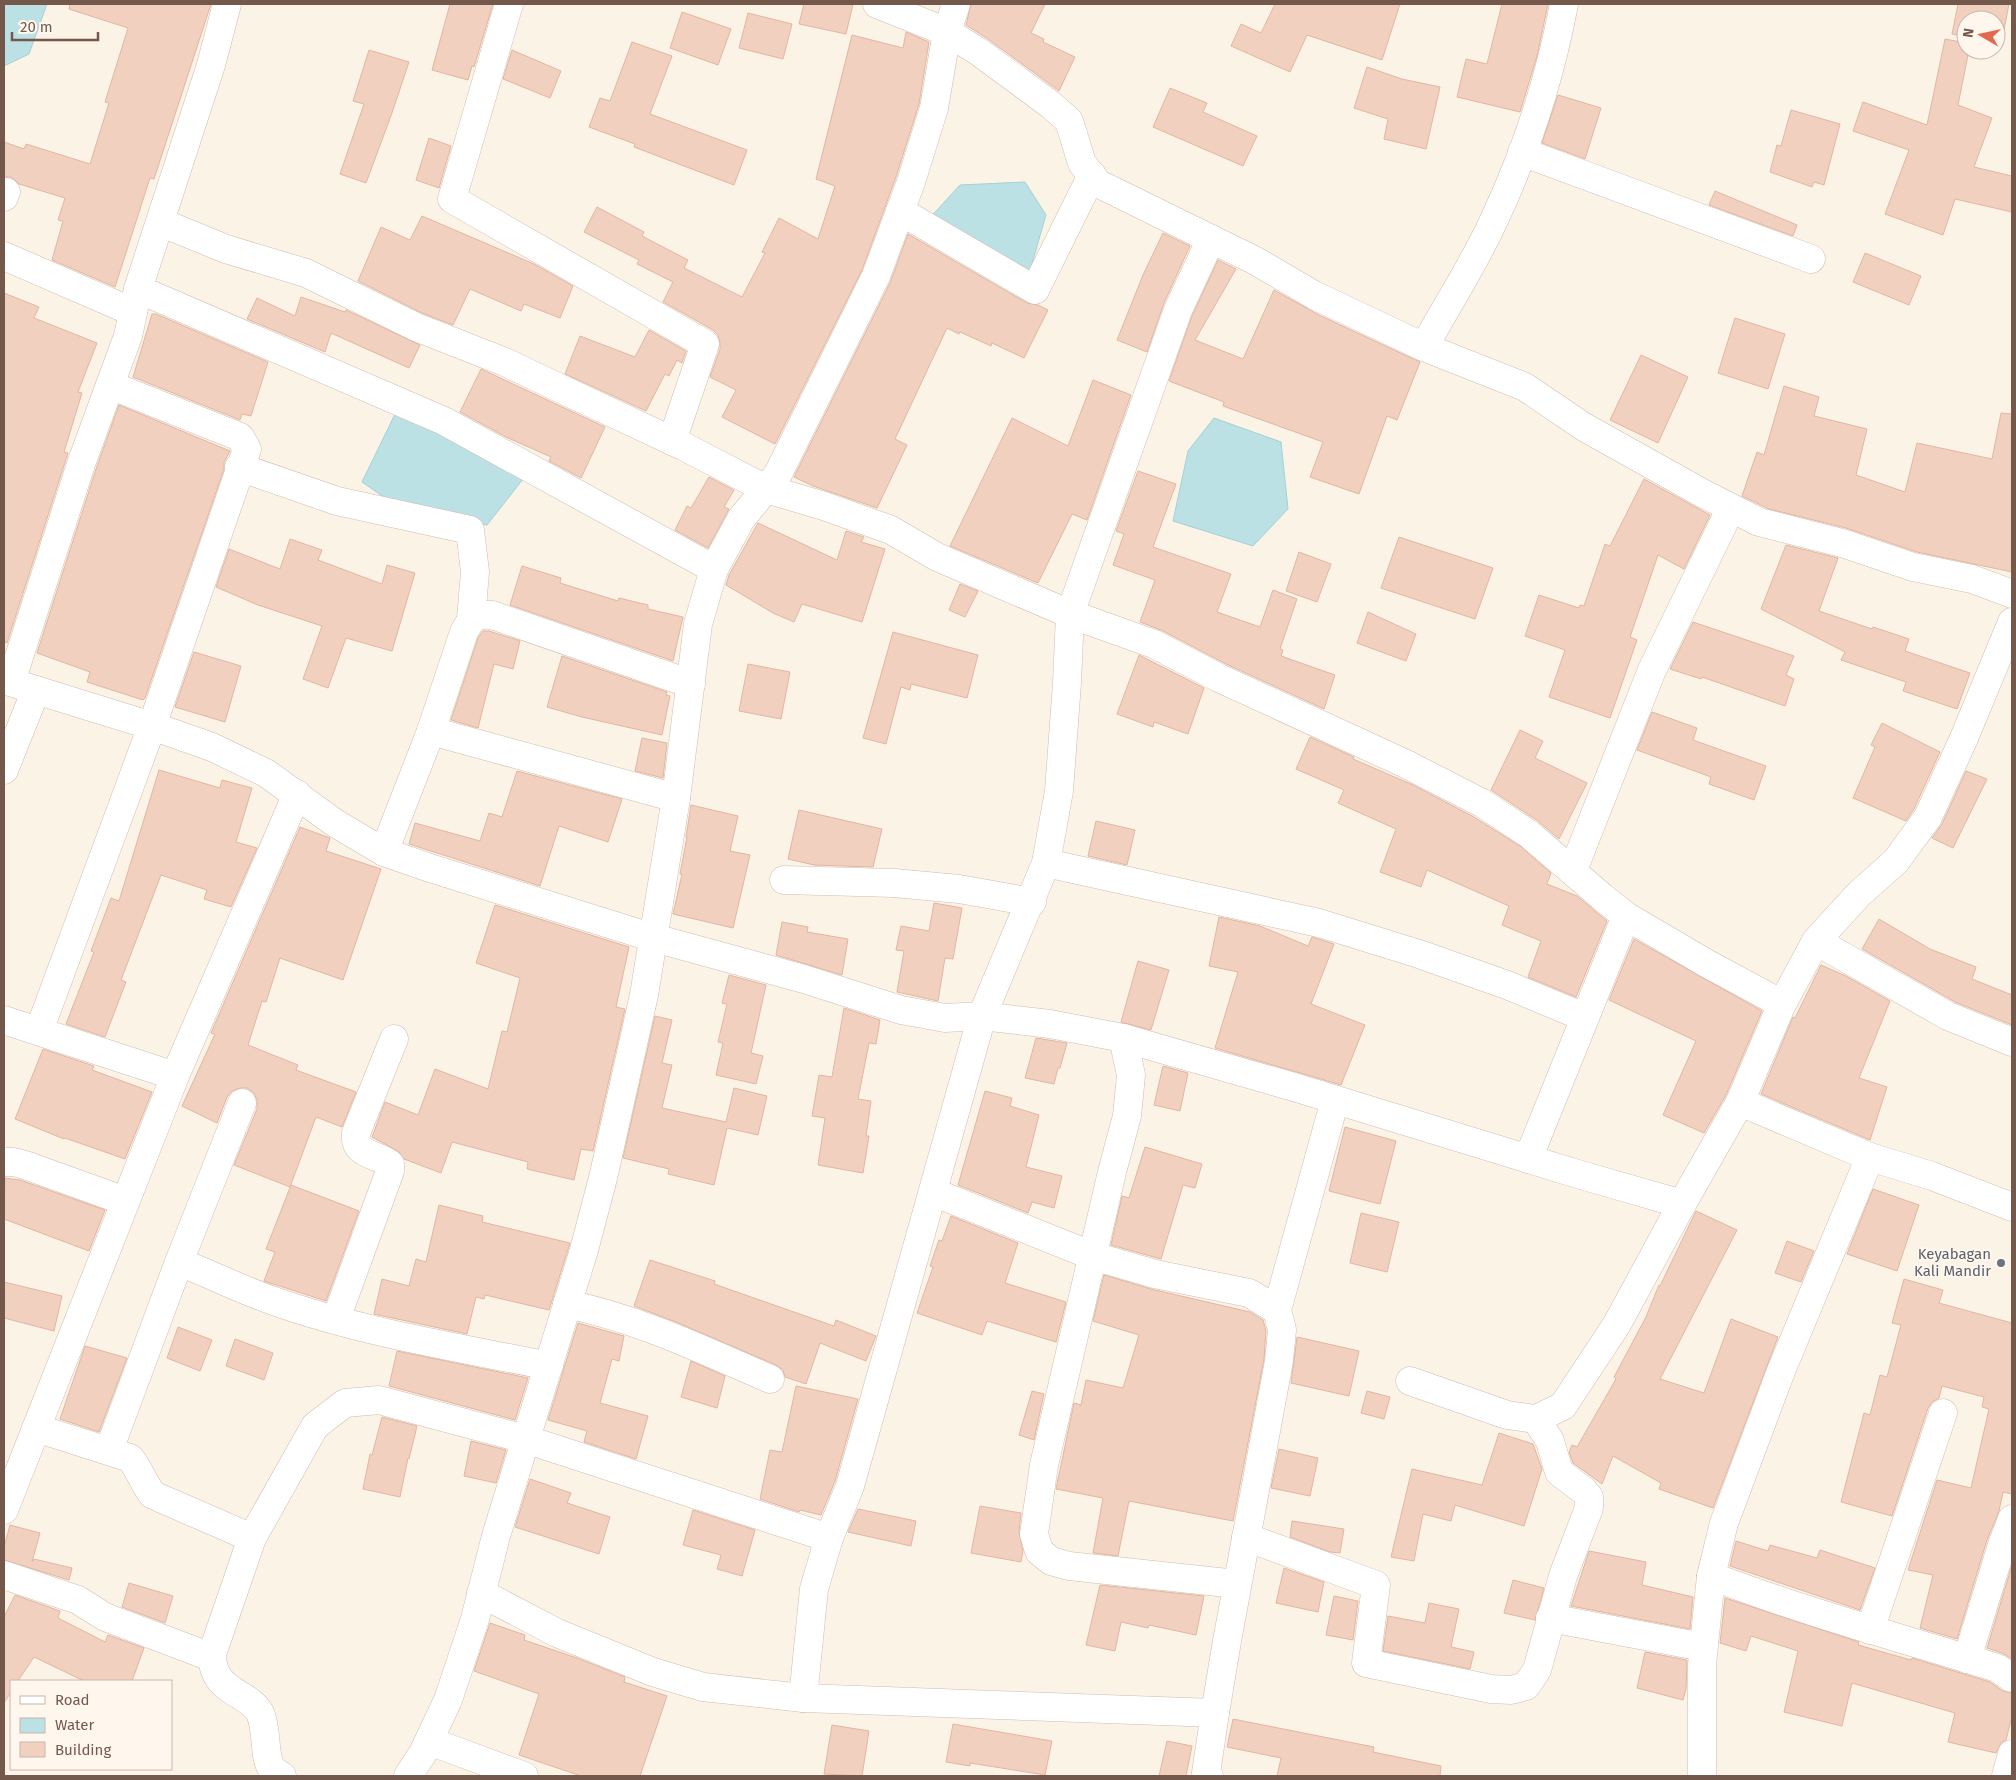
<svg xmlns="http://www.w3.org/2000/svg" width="2016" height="1780" font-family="'Fira Sans',sans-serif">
<rect width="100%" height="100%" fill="#fcf3e7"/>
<g fill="#bbe1e5" stroke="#a2d1d7">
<path d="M4 4H47L29 54 4 66Z"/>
<path d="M1025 182 1046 215 1029 274 927 221 960 185Z"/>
<path d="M397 410 527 474 487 525 401 509 362 482Z"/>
<path d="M1214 418 1281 442 1288 509 1253 546 1173 521 1188 451Z"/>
</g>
<g fill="#f1d0bf" stroke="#e3b6a0">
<path d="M70 4H211L154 179 150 178 115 287 52 260 63 221 58 220 65 198 19 184 11 177H4V142L24 149 26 144 90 164 109 103 105 102 128 28 69 9Z"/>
<path d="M450 4H493L474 67 472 66 468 80 432 70Z"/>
<path d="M804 4H853L846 34 799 24Z"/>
<path d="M971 4H1045L1031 33 1044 39 1043 42 1075 57 1059 91 988 39 966 25Z"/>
<path d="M1275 4H1400L1382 60 1307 35 1290 72 1231 46 1241 24 1261 33Z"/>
<path d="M1502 4H1548L1537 56 1520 112 1457 97 1466 59 1487 64Z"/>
<path d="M1958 4H2009L2001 45 1996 43V20H1966V37L1952 34Z"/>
<path d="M682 12 731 29 718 65 670 48Z"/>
<path d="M748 13 792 24 783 59 739 48Z"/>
<path d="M906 32 929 42 919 104 896 177 862 270 775 444 722 417 736 390 710 377 720 349V342L718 335 713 330 663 302 673 282 637 264 639 260 584 232 597 207 644 232 642 236 688 260 684 268 742 297 765 253 762 252 779 218 818 239 835 186 816 179 852 35 903 48Z"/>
<path d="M1945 39 1966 43V50H1969L1958 105 1992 118 1974 167 2012 176V212L1955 199 1943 235 1885 214 1909 150 1853 131 1863 102 1927 125Z"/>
<path d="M632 42 672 56 650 114 747 150 734 185 634 147 635 144 589 127 600 98 610 101Z"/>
<path d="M369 50 409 62 392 113 366 183 340 174 364 104 353 101Z"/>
<path d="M512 50 561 71 550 98 503 79Z"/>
<path d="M1367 67 1402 79 1440 87 1426 149 1384 139 1388 119 1354 108Z"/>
<path d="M1170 88 1207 103 1203 112 1257 136 1243 166 1153 127Z"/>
<path d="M1558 95 1601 108 1585 159 1542 143Z"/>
<path d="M1791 110 1840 124 1824 185 1814 182 1812 187 1770 172 1777 145 1781 146Z"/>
<path d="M429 138 451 146 439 188 416 180Z"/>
<path d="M1715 191 1797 225 1793 236 1709 205Z"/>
<path d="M422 216 534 264 573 286 560 318 524 304 521 311 470 289 453 325 422 313 358 281 381 227 410 240Z"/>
<path d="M1163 233 1190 246 1164 303 1147 352 1117 340 1143 275Z"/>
<path d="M908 234 1027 303 1038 305 1048 310 1024 358 992 343 991 346 960 332 959 334 947 328 895 439 907 445 877 508 813 486 794 477 890 283Z"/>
<path d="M1865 253 1921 276 1909 305 1853 282Z"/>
<path d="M1218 260 1236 269 1195 340 1243 359 1274 290 1319 315 1420 362 1397 420 1387 416 1359 494 1310 477 1323 442 1223 406 1224 402 1169 381 1192 316Z"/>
<path d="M4 293 39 307 34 318 97 343 78 392 82 393 64 452 68 453 7 643 4 642Z"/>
<path d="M301 297 345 312 346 310 420 345 409 368 331 333 325 352 247 319 257 298 295 316Z"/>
<path d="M152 314H156L268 362 251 416 242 414 240 420 133 377Z"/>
<path d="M1735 318 1785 334 1768 389 1718 373Z"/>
<path d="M649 330 686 351 682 363 677 360 669 376 665 374 646 411 565 374 580 336 635 357Z"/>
<path d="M1641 355 1688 377 1658 443 1610 420Z"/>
<path d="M481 369 605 427 581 478 549 461 551 457 506 437 460 412Z"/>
<path d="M1093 380 1131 395 1087 520 1072 514 1038 583 950 546 1012 418 1068 446Z"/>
<path d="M1784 386 1819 397 1814 416 1867 429 1856 475 1905 492 1917 443 1992 459 2001 413 2012 414V572L1917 552 1846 528 1769 509 1742 496 1757 452 1764 455Z"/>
<path d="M119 405 230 451 224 462V469L145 698 143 700 87 682 90 672 37 653 96 469Z"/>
<path d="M1138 471 1176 484 1153 547 1231 574 1217 612 1260 627 1273 590 1297 599 1280 649 1283 650 1281 656 1335 675 1324 709 1226 664 1161 630 1140 622 1155 580 1113 565 1124 534 1116 531Z"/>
<path d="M709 477 734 490 724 507 729 509 708 548 675 530 687 506 691 508Z"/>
<path d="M1644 479 1710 515 1684 569 1658 555 1630 637 1637 640 1610 718 1549 697 1565 650 1525 636 1539 595 1579 608 1580 605 1584 606 1605 544 1610 546Z"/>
<path d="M758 523 837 560 846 531 864 537 861 542 885 549 862 622 802 604 794 622 773 613 726 585 729 575Z"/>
<path d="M1399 537 1493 568 1475 619 1381 588Z"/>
<path d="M290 539 322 550 318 560 382 584 387 565 415 573 392 651 346 638 328 688 303 679 322 626 258 605 216 587 229 549 280 569Z"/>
<path d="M1786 545 1838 558 1819 611 1872 629 1873 627 1909 639 1905 651 1970 673 1957 709 1903 691 1906 682 1841 660 1845 652 1761 609Z"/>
<path d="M1299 552 1331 564 1317 602 1286 591Z"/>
<path d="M522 566 561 578 560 583 618 601 619 598 648 605V609L683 617 673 661 510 605Z"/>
<path d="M960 584 978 591 965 617 949 610Z"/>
<path d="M1368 612 1416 634 1406 661 1357 643Z"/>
<path d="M1693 622 1794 656 1786 675 1794 679 1785 706 1702 677 1701 679 1670 669Z"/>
<path d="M483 631H489L520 641 513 669 494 664 478 728 451 720 478 638Z"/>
<path d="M893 632 978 655 967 698 911 684 910 690 901 687 886 744 863 738Z"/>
<path d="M194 652 241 666 225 722 175 707Z"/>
<path d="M1139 655 1204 688 1188 734 1154 722 1153 727 1117 714Z"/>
<path d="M562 656 667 692 666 695 670 696 662 735 582 717 547 707Z"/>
<path d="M748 664 790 672 781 719 739 711Z"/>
<path d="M1652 712 1697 728 1693 740 1766 766 1754 800 1709 784 1711 777 1637 750Z"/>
<path d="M1882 723 1940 752 1914 809 1906 821 1853 798 1875 747 1871 745Z"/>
<path d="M1520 730 1543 741 1535 758 1587 783 1559 839 1538 821 1491 790Z"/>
<path d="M1310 737 1354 757 1353 759 1413 785 1474 817 1520 846 1551 873 1547 884 1577 896 1607 921 1576 997 1528 977 1541 941 1502 925 1509 906 1427 870 1421 887 1380 872 1396 829 1338 803 1344 790 1296 769Z"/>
<path d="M642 738 667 743 663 778 635 771Z"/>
<path d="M159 770 220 788 222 780 252 788 236 842 257 848 231 907 204 899 207 890 161 875 121 980 126 982 105 1037 66 1024 94 952 91 951 111 898 119 901Z"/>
<path d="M517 771 622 799 608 842 559 826 540 886 409 844 415 823 480 841 489 813 502 817Z"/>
<path d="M1966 771 1987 779 1953 848 1932 838 1942 824Z"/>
<path d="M691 805 738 816 730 851 750 855 733 928 673 914 682 874H680L687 837H686Z"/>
<path d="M799 810 882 829 873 867 814 865 788 859Z"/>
<path d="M1096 821 1135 830 1127 865 1088 856Z"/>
<path d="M300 827 330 838 326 851 381 869 343 980 280 958 266 1002 262 1001 248 1045 298 1065 296 1070 356 1092 342 1127 316 1117 290 1187 234 1165 257 1109V1100L254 1093 247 1088H240L232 1091 227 1097 217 1123 182 1106 215 1034 211 1033Z"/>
<path d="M934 903 962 908 953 959 945 958 938 1001 897 992 904 951 896 950 901 926 929 931Z"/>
<path d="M495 905 629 947 616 1007 625 1009 593 1151 581 1149 574 1180 527 1169 528 1162 452 1142 441 1173 404 1159 398 1151 372 1137 385 1102 418 1115 435 1069 488 1089 502 1031 507 1032 520 978 476 963Z"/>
<path d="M1219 917 1260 926 1308 946 1312 937 1334 944 1311 1004 1365 1025 1341 1085 1215 1048 1238 972 1209 966Z"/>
<path d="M1879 919 1930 949 1976 967 1972 979 2012 995V1025L1955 1002 1862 949Z"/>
<path d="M782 922 808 927 807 932 848 939 842 975 776 955Z"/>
<path d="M1634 939 1762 1011 1726 1095 1704 1133 1663 1115 1696 1041 1609 1000Z"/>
<path d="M1138 961 1169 970 1151 1030 1121 1022Z"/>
<path d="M1821 965 1846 976 1890 1001 1859 1078 1887 1087 1870 1140 1761 1094 1793 1017 1795 1018Z"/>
<path d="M729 975 766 985 751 1053 763 1056 756 1084 716 1075 723 1043 718 1042 727 1004 722 1003Z"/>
<path d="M844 1008 880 1020 876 1044 869 1043 858 1099 871 1101 866 1136H869L863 1173 818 1165 825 1118 812 1116 819 1075 832 1077Z"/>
<path d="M655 1016 672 1020 662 1063 672 1065 662 1108 726 1122 734 1088 767 1096 758 1135 727 1128 714 1185 668 1174 669 1169 623 1158Z"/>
<path d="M1036 1038 1067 1043 1060 1068H1058L1054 1084 1025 1078Z"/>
<path d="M43 1049 94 1066 92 1070 152 1092 125 1159 65 1138 64 1139 15 1119Z"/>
<path d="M1163 1066 1188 1073 1180 1111 1154 1105Z"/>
<path d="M985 1091 1012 1098 1010 1106 1039 1115 1026 1167 1062 1176 1054 1208 1032 1202 1028 1213 958 1185Z"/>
<path d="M1345 1127 1396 1141 1380 1204 1329 1191Z"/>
<path d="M1145 1147 1202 1164 1195 1188 1183 1185 1161 1259 1111 1245 1122 1196 1129 1198Z"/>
<path d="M5 1178 20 1180 105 1210 89 1251 4 1219Z"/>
<path d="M291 1185 359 1211 326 1301 264 1281 275 1252 266 1249Z"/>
<path d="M1873 1189 1919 1205 1897 1271 1847 1254Z"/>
<path d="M439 1205 483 1216 482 1222 570 1243 549 1310 485 1295 484 1299 476 1297 467 1334 374 1314 382 1279 409 1286 416 1259 426 1262Z"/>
<path d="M1696 1211 1737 1230 1660 1379 1704 1393 1731 1319 1778 1337 1713 1508 1659 1489 1661 1483 1613 1456 1602 1484 1573 1463 1569 1452 1572 1445 1577 1447 1616 1379 1614 1377 1646 1317 1659 1285 1660 1286Z"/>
<path d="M1361 1213 1399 1222 1387 1272 1350 1263Z"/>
<path d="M951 1216 1018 1243 1005 1283 1066 1302 1056 1342 987 1321 982 1335 917 1313 933 1267 930 1266 939 1240 942 1241Z"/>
<path d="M1787 1241 1814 1251 1801 1282 1775 1273Z"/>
<path d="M650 1260 715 1281 714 1284 834 1326 836 1320 876 1336 866 1361 820 1343 806 1384 785 1377 783 1370 776 1365 676 1322 634 1306Z"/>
<path d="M1104 1275 1151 1289 1250 1312 1263 1320 1266 1331 1264 1359 1233 1521 1129 1501 1118 1556 1093 1553 1103 1498 1056 1489 1074 1403 1081 1405 1086 1380 1123 1388 1139 1335 1093 1321Z"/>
<path d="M1904 1279 1943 1290 1939 1303 2012 1323V1494L2003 1492 1999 1511 1987 1540 1957 1639 1920 1628 1933 1575 1908 1570 1937 1480 1971 1488 1989 1409 1982 1407 1984 1397 1942 1386 1939 1398 1932 1402 1928 1408 1892 1516 1841 1502 1864 1413 1870 1415 1880 1375 1887 1377 1901 1325 1892 1323Z"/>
<path d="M4 1282 62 1296 54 1331 4 1318Z"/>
<path d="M578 1323 624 1336 619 1361 612 1359 600 1403 648 1416 636 1459 584 1442 587 1431 548 1420Z"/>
<path d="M178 1327 212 1340 200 1371 167 1358Z"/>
<path d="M1297 1337 1359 1351 1349 1396 1291 1383Z"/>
<path d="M235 1339 273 1353 264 1380 226 1366Z"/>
<path d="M85 1346 127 1358 99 1432 60 1419Z"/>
<path d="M397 1351 528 1378 515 1420 389 1386Z"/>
<path d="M691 1361 725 1376 717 1408 681 1397Z"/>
<path d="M796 1386 858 1399 835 1481 821 1515 800 1510 799 1512 760 1499 770 1450 782 1452Z"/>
<path d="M1032 1391 1044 1394 1034 1440 1019 1435Z"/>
<path d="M1367 1391 1390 1397 1384 1419 1361 1413Z"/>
<path d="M382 1417 417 1426 409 1459 408 1458 400 1497 363 1489 370 1454 372 1455Z"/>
<path d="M1499 1433 1533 1444 1542 1469 1524 1526 1455 1505 1451 1521 1423 1514 1414 1561 1391 1557 1412 1469 1482 1485Z"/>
<path d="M471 1441 506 1450 496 1483 464 1476Z"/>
<path d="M1279 1449 1318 1458 1310 1496 1271 1488Z"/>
<path d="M530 1479 571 1493 567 1503 610 1517 599 1554 515 1527Z"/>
<path d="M980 1506 1021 1513 1019 1532 1023 1551 1021 1562 971 1553Z"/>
<path d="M858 1509 916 1521 911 1546 848 1532Z"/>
<path d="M693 1510 755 1530 742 1576 717 1569 721 1555 683 1545Z"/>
<path d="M1292 1521 1344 1529 1340 1553 1330 1552 1290 1537Z"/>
<path d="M10 1525 40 1533 32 1562 34 1559 72 1568 69 1580 4 1560V1547Z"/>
<path d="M1736 1541 1768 1551 1770 1545 1817 1558 1820 1550 1875 1568 1860 1610 1730 1566Z"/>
<path d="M1589 1551 1646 1562 1642 1585 1693 1597 1690 1629 1571 1606Z"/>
<path d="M2012 1565V1659L2002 1653 1987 1648Z"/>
<path d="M1284 1568 1324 1582 1318 1612 1276 1603Z"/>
<path d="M1513 1580 1544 1588 1535 1620 1504 1613Z"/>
<path d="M129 1583 173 1596 165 1623 122 1607Z"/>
<path d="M1100 1585 1204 1596 1196 1635 1149 1625 1148 1628 1121 1622 1115 1651 1086 1645Z"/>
<path d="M15 1595 60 1611 58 1618 105 1642 108 1635 144 1648 132 1681H84L34 1657 18 1681H11V1692L4 1703V1617Z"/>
<path d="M1334 1596 1358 1601 1353 1640 1326 1635Z"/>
<path d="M1725 1598 1859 1642 1858 1645 1911 1660 1912 1658 1990 1682 2003 1691 2012 1693V1716L2006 1740 2001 1743 1996 1753 1948 1742 1955 1713 1852 1683 1842 1726 1784 1712 1798 1651 1751 1636 1746 1651 1720 1643Z"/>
<path d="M1429 1603 1459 1609 1451 1647 1474 1652 1470 1669 1383 1651 1388 1616 1425 1623Z"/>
<path d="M490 1623 525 1635 524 1640 577 1658 625 1677 624 1682 667 1696 640 1776H581L519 1755 539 1694 474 1671Z"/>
<path d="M1645 1652 1687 1660 1686 1689 1683 1700 1637 1688Z"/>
<path d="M1233 1719 1374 1747 1373 1752 1441 1766 1440 1776H1277L1281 1758 1227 1747Z"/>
<path d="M953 1724 1052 1741 1045 1775 970 1763V1766L946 1762Z"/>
<path d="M832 1725 869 1731 862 1776 824 1774Z"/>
<path d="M1167 1741 1192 1746 1186 1776H1159Z"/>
</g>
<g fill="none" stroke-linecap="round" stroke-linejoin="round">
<g stroke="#d0bcb0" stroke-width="29">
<g id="minor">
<path d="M509 4 452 199 705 344 672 441"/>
<path d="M956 4 947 32 979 52 1051 105 1069 121 1082 163 1097 183 1254 260 1314 295 1424 347 1525 387 1584 427 1704 494 1759 522 1842 543 1913 567 1972 579 2012 594"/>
<path d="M1522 152 1811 259"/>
<path d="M4 197 6 192"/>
<path d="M900 211 1035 290 1092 175"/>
<path d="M160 222 226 249 306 273 416 327 505 362 574 395 683 446 766 489 824 506 891 530 937 557 1070 614 1154 644 1219 678 1406 764 1482 803 1529 834 1601 896 1626 916 1706 963 1782 1004"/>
<path d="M4 256 133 312"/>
<path d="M138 289 444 421 714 569"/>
<path d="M1424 347C1447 305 1474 264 1494 220 1526 152 1550 78 1564 4"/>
<path d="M239 467 337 501 470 530 475 572 471 619"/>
<path d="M4 680 152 726 212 747 266 773 335 823 384 852 430 868 654 938 804 979 901 1010 945 1018 982 1016 1050 1024 1123 1038 1294 1087 1581 1175 1682 1204 1740 1102 1870 1157 1932 1176 2012 1207"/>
<path d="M11 682 81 464 128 336 138 289 211 65 227 4"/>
<path d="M431 731 464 632C472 617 475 614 492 615L691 684"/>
<path d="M4 770 36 690"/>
<path d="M384 852 431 731 676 798"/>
<path d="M1046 863 1319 923 1419 954 1507 985 1584 1017"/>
<path d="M1573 870 1652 670 1731 508"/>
<path d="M784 880 894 883 959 889 1032 902"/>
<path d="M1816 941 1948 1016 2012 1042"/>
<path d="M4 1020 175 1076 297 794"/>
<path d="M39 1031 152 726 247 449 240 437 110 385"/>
<path d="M1123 1038 1131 1075 1127 1116 1112 1172 1044 1465 1034 1534 1039 1551 1051 1561 1069 1566 1237 1584"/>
<path d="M1740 1102 1782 1004 1816 941 1859 894 1896 861 1928 817 1964 738 2012 622"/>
<path d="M1528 1159 1626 916"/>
<path d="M4 1162H14L25 1165 125 1201"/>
<path d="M933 1192 1093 1256 1155 1274 1249 1293 1277 1310"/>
<path d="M179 1262C210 1274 240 1289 271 1300 360 1332 456 1347 549 1366"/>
<path d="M567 1304C639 1319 703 1350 770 1379"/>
<path d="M336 1319 390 1171V1164C375 1153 353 1155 356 1133L394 1039"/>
<path d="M1410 1381 1507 1415 1536 1419 1563 1406 1617 1324 1682 1204"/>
<path d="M36 1428 130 1458C140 1470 143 1483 153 1495L252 1538"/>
<path d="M109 1450 179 1262 242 1103"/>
<path d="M4 1510 175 1076"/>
<path d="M1246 1537 1376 1585 1366 1663 1491 1689 1511 1690 1526 1686 1537 1670 1563 1576 1589 1508V1497L1584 1491 1559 1472 1550 1441 1536 1419"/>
<path d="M4 1575 78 1600 105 1617 211 1657 252 1538 315 1426 345 1403 379 1400 525 1439 829 1538"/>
<path d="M1711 1576C1805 1612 1901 1638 1997 1668L2012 1678"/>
<path d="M481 1593 557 1633 653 1672 703 1687 803 1698 1215 1713 1206 1773 1209 1776"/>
<path d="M1550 1618 1703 1647"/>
<path d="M1870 1630 1943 1413"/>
<path d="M211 1657C213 1663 214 1670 217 1675 226 1693 251 1696 260 1713 268 1730 263 1757 272 1769 274 1772 279 1774 282 1776"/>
<path d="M1967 1659 2002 1545 2012 1519"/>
<path d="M803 1698 814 1589 829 1538 850 1486 982 1016 1046 863 1059 791 1067 683 1070 614 1178 310 1211 239"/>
<path d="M1215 1713 1227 1641 1279 1361 1282 1330 1277 1310 1335 1100"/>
<path d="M429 1741 524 1776"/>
<path d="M408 1776 423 1753 448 1700 475 1619 496 1536 584 1250 603 1178 644 995 676 798 698 624 714 569 741 519 778 474 876 276 911 182 934 108 947 32 877 4"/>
<path d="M1702 1776V1665L1711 1576 1724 1523 1781 1371 1870 1157"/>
<path d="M2006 1776 2012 1754"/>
</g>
</g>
<use href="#minor" stroke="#fff" stroke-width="28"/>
</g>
<circle fill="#6b7280" stroke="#fff7ed" stroke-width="2" cx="2001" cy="1263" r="5"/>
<g text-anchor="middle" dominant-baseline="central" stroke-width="4" stroke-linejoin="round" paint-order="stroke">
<g font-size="15" fill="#5b616d" stroke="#fff7ed" text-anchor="end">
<text x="1991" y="1254">Keyabagan<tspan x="1991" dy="17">Kali Mandir</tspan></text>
</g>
</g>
<rect width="2016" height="1780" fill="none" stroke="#75584c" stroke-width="10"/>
<rect x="10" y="1680" width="162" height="90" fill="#fff7ed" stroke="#c8b7ad"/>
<rect x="20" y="1696" width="25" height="8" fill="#ffffff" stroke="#c8b7ad"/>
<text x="55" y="1705" font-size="15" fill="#75584c">Road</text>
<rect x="20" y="1718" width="25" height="15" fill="#bbe1e5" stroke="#c8b7ad"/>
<text x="55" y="1730" font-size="15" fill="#75584c">Water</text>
<rect x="20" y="1742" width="25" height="15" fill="#f1d0bf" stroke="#c8b7ad"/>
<text x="55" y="1755" font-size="15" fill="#75584c">Building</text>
<g transform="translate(1981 35) rotate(279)"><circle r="24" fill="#fff7ed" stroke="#c8b7ad"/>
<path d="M0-4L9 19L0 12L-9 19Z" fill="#e2694f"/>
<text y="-8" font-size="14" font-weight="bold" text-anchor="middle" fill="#75584c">N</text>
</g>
<path d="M12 32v8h86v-8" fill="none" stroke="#75584c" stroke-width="2.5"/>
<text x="20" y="32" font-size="15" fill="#75584c" stroke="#fff7ed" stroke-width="4" paint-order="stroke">20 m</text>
</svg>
